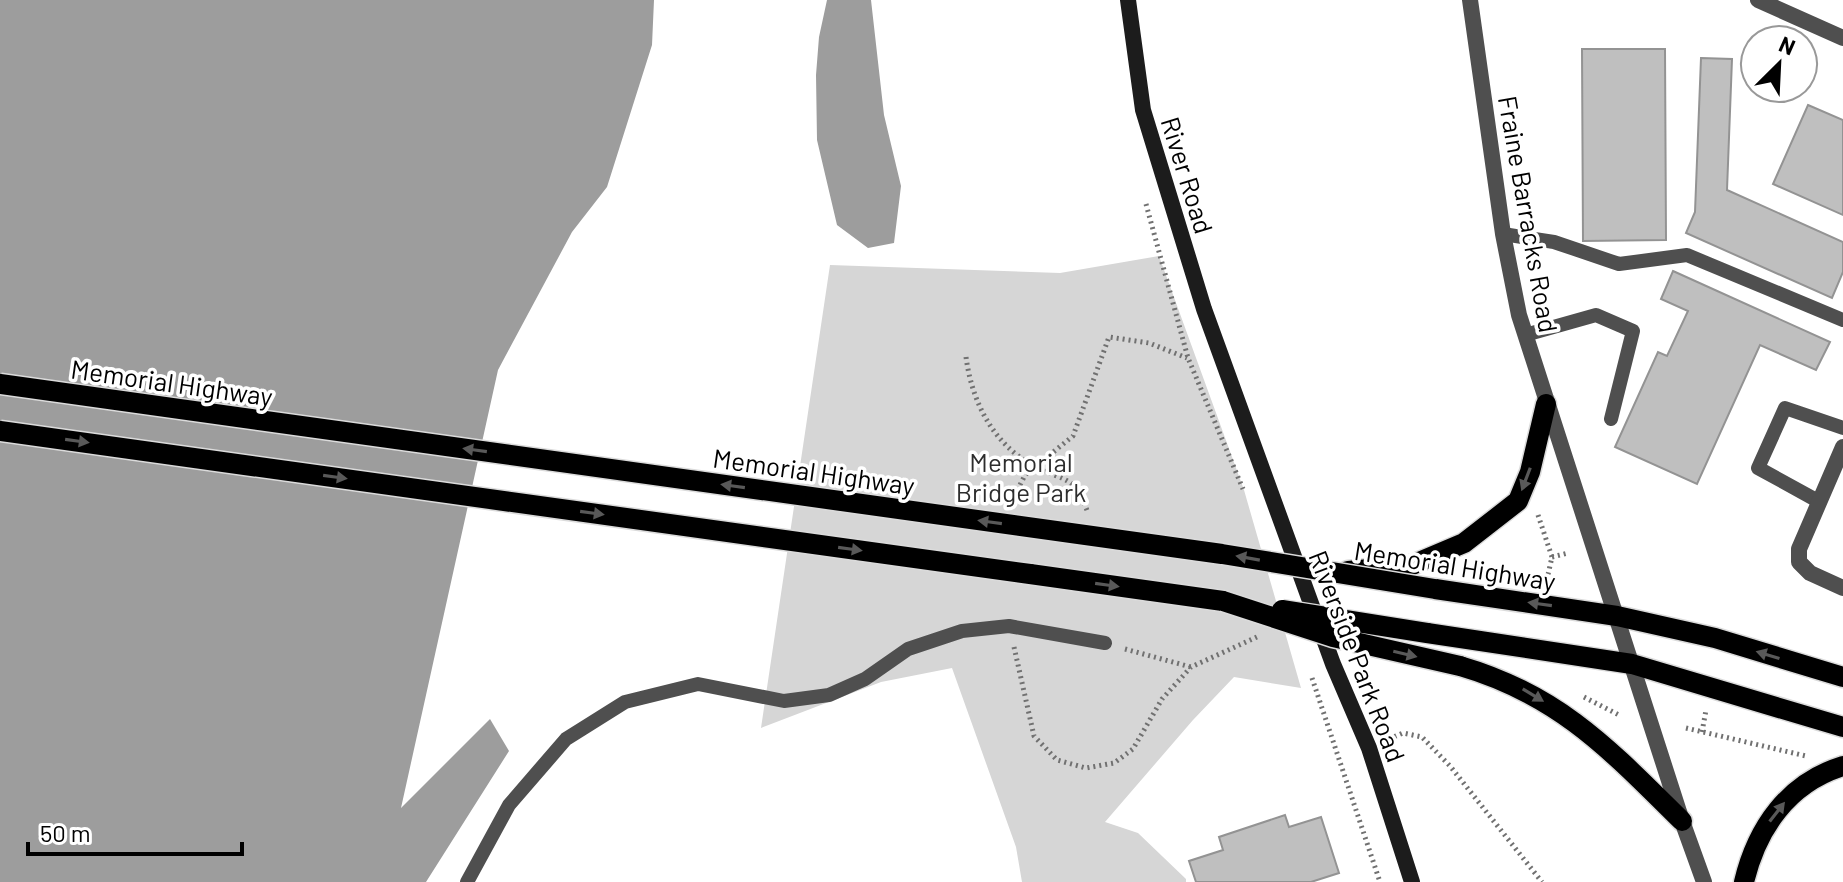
<svg xmlns="http://www.w3.org/2000/svg" width="1843" height="882" font-family="Barlow,sans-serif">
<rect width="100%" height="100%" fill="#fff"/>
<path fill="#d6d6d6" d="M1159 256 1244 490 1301 688 1234 677 1193 720 1105 822 1138 833 1186 879V882H1022L1016 847 952 668 881 682 761 728 830 265 1060 273Z"/>
<g fill="#9d9d9d">
<path d="M0 0H654L652 45 607 187 572 232 498 370 401 808 490 719 509 751 426 882H0Z"/>
<path d="M827 0H871L884 115 901 186 894 243 868 248 837 225 817 140 816 75 819 37Z"/>
</g>
<g fill="#bfbfbf" stroke="#939393" stroke-width="2">
<path d="M1582 49H1665L1666 240 1583 241Z"/>
<path d="M1701 58 1732 59 1727 190 1843 242V272L1832 298 1686 233 1695 212Z"/>
<path d="M1808 105 1843 120V215L1773 184Z"/>
<path d="M1673 271 1830 342 1816 370 1760 345 1697 484 1615 447 1658 352 1667 356 1688 311 1661 299Z"/>
<path d="M1285 815 1289 827 1321 817 1339 873 1311 882H1196L1189 861 1223 850 1219 837Z"/>
</g>
<g fill="none" stroke-linecap="round" stroke-linejoin="round">
<g stroke="#dbdbdb" stroke-width="23">
<g id="primary">
<path d="M1348 571 1412 565 1464 543 1518 501 1530 472 1546 404"/>
<path d="M1030 574 1223 601"/>
<path d="M1435 589 1617 616 1715 638 1843 677"/>
<path d="M1427 633 1632 664 1843 727"/>
<path d="M1460 666C1560 695 1611 751 1682 821"/>
<path d="M1744 882C1757 828 1788 783 1843 766"/>
</g>
</g>
<g stroke="#717171" stroke-width="5" stroke-dasharray="2 4" stroke-linecap="butt">
<path d="M1146 204 1188 358 1243 489"/>
<path d="M966 357C972 402 993 445 1036 467 1068 483 1074 475 1088 513"/>
<path d="M1012 501 1025 475 1073 436 1109 337 1149 343 1187 358"/>
<path d="M1538 515 1552 557 1547 579"/>
<path d="M1552 557 1568 553"/>
<path d="M1014 647 1034 736 1057 760 1086 768 1114 763 1133 749 1162 699 1191 667 1259 636"/>
<path d="M1125 649 1191 667"/>
<path d="M1312 678 1380 882"/>
<path d="M1584 697 1619 715"/>
<path d="M1686 728 1806 756"/>
<path d="M1702 732 1706 710"/>
<path d="M1389 739 1403 733 1422 737 1450 766 1542 882"/>
</g>
<g stroke="#4f4f4f" stroke-width="14">
<path d="M1503 234 1554 242 1619 264 1687 255 1843 320"/>
<path d="M1525 335 1596 315 1633 331 1611 419"/>
<path d="M1818 501 1758 468 1785 408 1843 428"/>
<path d="M467 882 509 805 566 739 625 702 698 684 784 701 829 695 865 679 908 649 962 631 1009 626 1105 643"/>
</g>
<g stroke="#4f4f4f" stroke-width="16">
<path d="M1758 0 1843 38"/>
<path d="M1843 447 1799 549V562L1810 573 1843 588"/>
</g>
<path stroke="#4f4f4f" stroke-width="16" d="M1470 0 1503 234 1519 315 1682 821 1704 882"/>
<path stroke="#1c1c1c" stroke-width="16" d="M1128 0 1143 110 1204 309 1333 664 1369 748 1412 882"/>
<use href="#primary" stroke="#000" stroke-width="20"/>
<g stroke="#dbdbdb" stroke-width="23" stroke-linecap="butt">
<g id="primary-bridge">
<path d="M0 384 1222 554 1435 589"/>
<path d="M0 431 1030 574"/>
<path d="M1223 601 1333 637 1460 666"/>
<path d="M1282 610 1427 633"/>
</g>
</g>
<use href="#primary-bridge" stroke="#000" stroke-width="20"/>
</g>
<defs><path id="oneway-solid" d="M-6-.8H1V-3.2L6.5 0L1 3.2V.8H-6Z" transform="scale(2)"/></defs>
<g fill="#595959">
<use href="#oneway-solid" transform="translate(77 441) rotate(8)"/>
<use href="#oneway-solid" transform="translate(475 450) rotate(-172)"/>
<use href="#oneway-solid" transform="translate(335 477) rotate(8)"/>
<use href="#oneway-solid" transform="translate(1526 479) rotate(111)"/>
<use href="#oneway-solid" transform="translate(733 486) rotate(-172)"/>
<use href="#oneway-solid" transform="translate(592 513) rotate(8)"/>
<use href="#oneway-solid" transform="translate(990 522) rotate(-172)"/>
<use href="#oneway-solid" transform="translate(850 549) rotate(8)"/>
<use href="#oneway-solid" transform="translate(1248 558) rotate(-170)"/>
<use href="#oneway-solid" transform="translate(1107 585) rotate(8)"/>
<use href="#oneway-solid" transform="translate(1540 604) rotate(-172)"/>
<use href="#oneway-solid" transform="translate(1405 654) rotate(13)"/>
<use href="#oneway-solid" transform="translate(1768 655) rotate(-163)"/>
<use href="#oneway-solid" transform="translate(1533 695) rotate(31)"/>
<use href="#oneway-solid" transform="translate(1777 812) rotate(-52)"/>
</g>
<g text-anchor="middle" dominant-baseline="central" stroke-width="7" stroke-linejoin="round" paint-order="stroke">
<g font-size="26" fill="#000" stroke="#fff">
<text transform="translate(1188 175) rotate(73)">River Road</text>
<text transform="translate(1529 214) rotate(80)">Fraine Barracks Road</text>
<text transform="translate(172 382) rotate(8)">Memorial Highway</text>
<text transform="translate(814 471) rotate(8)">Memorial Highway</text>
<text transform="translate(1455 565) rotate(9)">Memorial Highway</text>
<text transform="translate(1358 656) rotate(69)">Riverside Park Road</text>
</g>
<g font-size="26" fill="#2d2d2d" stroke="#fff">
<text x="1021" y="461">Memorial<tspan x="1021" dy="30">Bridge Park</tspan></text>
</g>
</g>
<g transform="translate(1779 64) rotate(24)"><circle r="38" fill="#ffffff" stroke="#999999" stroke-width="2"/>
<path d="M0-6L14 30L0 20L-14 30Z" fill="#000000"/>
<text y="-12" font-size="22" font-weight="bold" text-anchor="middle" fill="#000000">N</text>
</g>
<path d="M28 842v12h214v-12" fill="none" stroke="#000000" stroke-width="4"/>
<text x="40" y="842" font-size="24" fill="#000000" stroke="#ffffff" stroke-width="6" paint-order="stroke">50 m</text>
</svg>
